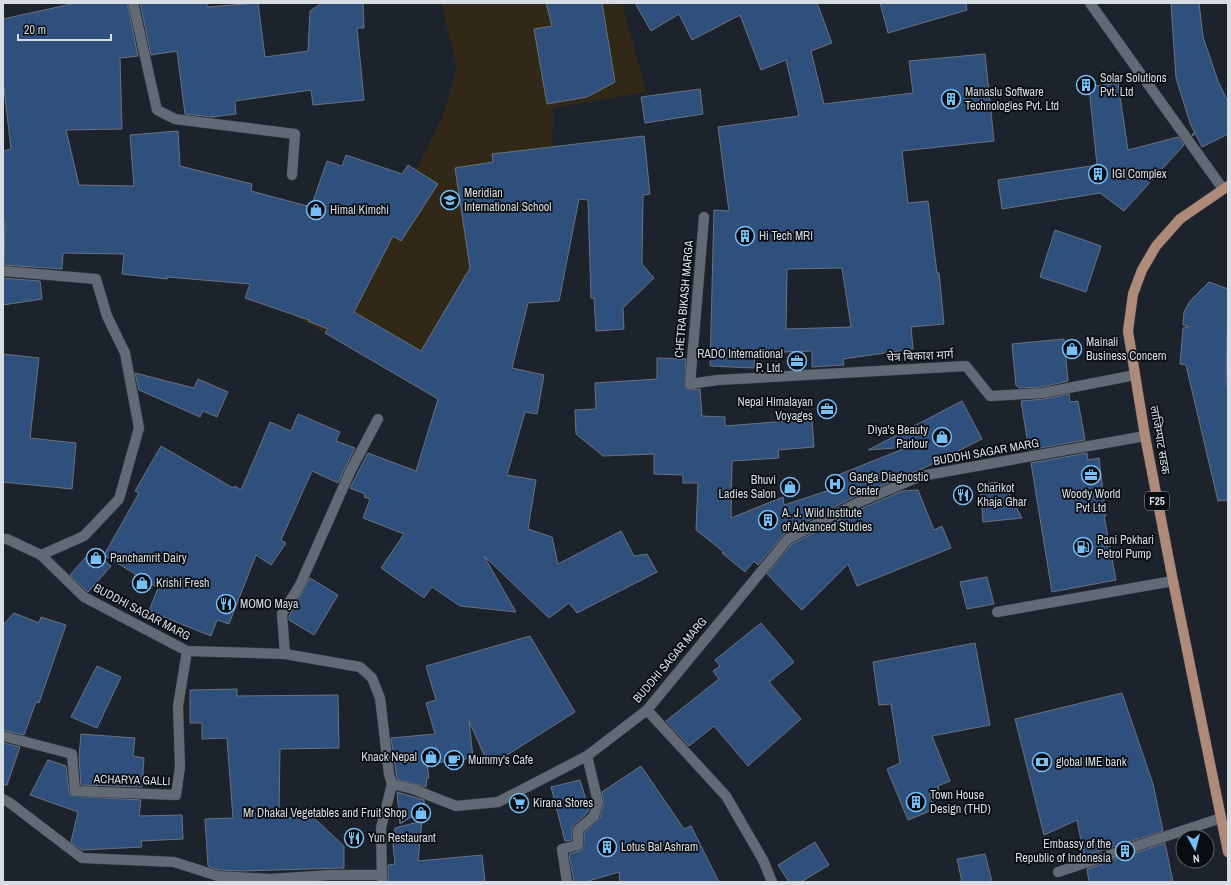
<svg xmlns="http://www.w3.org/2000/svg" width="1231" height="885" font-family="'Archivo Narrow','Noto Sans Devanagari',sans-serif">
<rect width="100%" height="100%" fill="#1c232d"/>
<path fill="#322818" d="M441 3H622L646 92 553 108 552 176 446 400 258 296 385 220 416 170 443 115 457 67Z"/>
<g fill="#2f4f7c" stroke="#6a737f" fill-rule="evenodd">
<path d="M76 3H127L138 56 120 58 122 129 66 130 79 185 134 186 130 135 178 131 180 166 252 184 251 191 311 207 327 161 342 166 346 155 402 174 408 165 438 184 401 241 393 236 354 312 421 351 470 268 455 168 493 162 492 154 644 136 650 194 643 195 642 264 654 278 623 308 624 329 596 331 594 298H591L588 200 579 199 559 301 528 303 512 368 544 375 537 414 525 412 507 475 536 480 528 529 552 537 558 564 621 531 634 556 647 554 657 572 577 613 569 603 549 618 484 556 516 612 460 606 432 587 424 598 381 568 404 534 363 518 370 499 364 497 365 494 350 488 368 453 416 471 438 399 325 333 328 329 308 321 309 320 245 298 250 284 167 277V279L122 274 124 254 63 253 62 269 4 265 5 220H3V151L11 149 3 80V19Z"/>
<path d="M140 3H207V7L258 3 265 57 308 51 310 11 322 3H363L364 28H357L364 100 313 105 311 90 235 101 236 114 212 117 185 114 177 51 151 55Z"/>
<path d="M546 3H602L615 82 587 97 547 104 534 29 552 26Z"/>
<path d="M635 3H817L832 43 811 51 824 104 913 93 909 61 985 54 994 141 902 151 908 203 928 201 937 273H939L944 324 911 327 913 349 843 359 844 365 812 367V351L755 353 754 368 710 366 714 210 729 211 718 127 799 116 786 60 761 70 740 15 692 40 679 14 651 31ZM842 268 851 327 786 329 787 269Z"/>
<path d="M880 3H966L967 10 888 33Z"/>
<path d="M1171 3H1199L1203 37 1218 81 1228 102V134L1202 147 1195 133 1193 136 1192 134 1195 133 1190 123 1176 78Z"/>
<path d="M1118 83 1128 150 1178 137 1184 145 1124 211 1100 193 1002 209 998 180 1097 165 1089 87Z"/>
<path d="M700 89 703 114 645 123 641 97Z"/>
<path d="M1055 230 1101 246 1086 292 1040 277Z"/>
<path d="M3 278 40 281 42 299 3 305Z"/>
<path d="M1209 282 1228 289 1226 386 1228 385V500L1218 501 1186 365 1180 364 1183 328 1189 327 1183 325 1184 312 1190 301Z"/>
<path d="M1064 339 1068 381 1042 387 1019 388 1018 386H1016L1012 344Z"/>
<path d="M3 354 39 358 30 438 76 443 72 489 3 482Z"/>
<path d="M657 358 686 359 685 388 690 390 700 389 702 416 725 417V426L812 419 814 447 778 450 779 458 732 461 731 518 783 497 784 505 836 488 833 477 908 447 868 450 962 401 982 439 922 469 852 498 785 533 758 565 754 561 745 572 722 553 724 552 696 530 698 483H683V475L654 474V454L603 456 576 434 575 410 596 409 595 383 657 379Z"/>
<path d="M135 373 194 388 198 379 228 392 217 417 203 411 200 417 139 390Z"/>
<path d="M1069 394 1070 402 1078 401 1085 440 1029 450 1021 401 1044 399Z"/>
<path d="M298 414 340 432 336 441 355 448 338 483 312 471 281 540 286 543 271 565 256 555 229 624 217 620 211 636 149 611 158 588 104 555 139 493 135 491 161 446 233 488 235 486 241 490 270 422 291 431Z"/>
<path d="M1087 453 1088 460 1099 458 1106 516H1104L1116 580 1052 592 1031 463Z"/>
<path d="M1003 482 1022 518 983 522 980 484Z"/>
<path d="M918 490 934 530 942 526 951 548 857 586 848 564 802 610 767 574 792 544 858 510 902 491Z"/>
<path d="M92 550 111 566 88 592 70 575Z"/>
<path d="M987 577 994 604 967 609 960 582Z"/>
<path d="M310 578 338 595 314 635 289 620V616Z"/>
<path d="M14 613 39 623 41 617 66 625 39 703 36 702 24 735 3 730V625Z"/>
<path d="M761 623 794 662 769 682 801 719 748 766 714 726 689 746 666 721 719 679 713 671 720 666 715 660Z"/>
<path d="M530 636 575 712 496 762 492 756 485 757 469 721 473 758 427 764 429 778H427L426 787 397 779 391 738 435 734 426 703 436 700 426 666Z"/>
<path d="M975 643 990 725 932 736 950 781 938 786 939 790 929 794 935 809 908 820 887 769 900 763 891 704 879 705 873 662Z"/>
<path d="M97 666 121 677 97 728 71 717Z"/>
<path d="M237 689V696L338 695 339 748 280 749 279 818 313 817 344 846V868L241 871 219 870 208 866 205 819 233 818 227 738 202 739V723H190V690Z"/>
<path d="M1122 693 1153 784 1163 831 1084 856 1077 820 1044 835 1015 719Z"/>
<path d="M81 734 135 738 133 756 144 758 142 787 81 785 79 758Z"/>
<path d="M3 743 20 747 7 785H3Z"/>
<path d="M48 760 66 766 69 792 71 796 141 800 139 816 182 815 183 839 141 841 142 847 82 850 71 842 78 812 30 795Z"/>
<path d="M641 766 684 829 691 826 719 882H620L619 872 585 882H574L569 854 582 850 584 845V833L600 818 604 803 602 792Z"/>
<path d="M580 780 587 803 591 800V802L588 812 572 827V840L565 841 551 787Z"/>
<path d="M397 792 424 800V809L400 824Z"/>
<path d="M422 821 418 861 482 855 485 882H388V865L395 864 393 845 395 828Z"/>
<path d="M815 842 829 865 801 882H789L778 865Z"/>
<path d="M1165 843 1173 882H1089L1087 869Z"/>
<path d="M985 854 992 882H962L957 859Z"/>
</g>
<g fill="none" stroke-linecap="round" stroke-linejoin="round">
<g stroke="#383e47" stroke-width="11">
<g id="minor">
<path d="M133 3 157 110 175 119 295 134 292 175"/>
<path d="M1090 3 1223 189"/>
<path d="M704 217 690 384 718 380 966 366 990 396 1043 393 1135 375"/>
<path d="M3 271 96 279 107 316 125 353 139 428 119 499 84 536 41 555"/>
<path d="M3 539H7L41 555 84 597 187 651 285 654 360 667 372 678 380 698 389 774 392 784 413 789 456 806 498 802 587 756 647 710 788 539 855 504 921 476 1145 436"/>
<path d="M997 612 1173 581"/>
<path d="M285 654 282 614 300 585 350 472 378 419"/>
<path d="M647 710 726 796 763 860 772 882"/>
<path d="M3 736 72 754 75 791 176 795 180 767 178 706 187 651"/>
<path d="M3 799 10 803 82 858 174 862 218 876 270 879 331 875H381"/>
<path d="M1058 872 1221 818"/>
<path d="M382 882 381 828 392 784"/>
<path d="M567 882 562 849 578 845V830L594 816 598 802 587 756"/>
</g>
</g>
<g stroke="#383e47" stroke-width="11">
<path id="major" d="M1228 186 1180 219 1156 246 1142 270 1133 294 1128 331 1145 436 1173 581 1228 852"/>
</g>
<use href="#minor" stroke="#626a76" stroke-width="10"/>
<use href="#major" stroke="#af8a78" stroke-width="10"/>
</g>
<defs>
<g id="building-ring" transform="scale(1)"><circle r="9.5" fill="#090c10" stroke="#77bff7" stroke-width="1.5"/><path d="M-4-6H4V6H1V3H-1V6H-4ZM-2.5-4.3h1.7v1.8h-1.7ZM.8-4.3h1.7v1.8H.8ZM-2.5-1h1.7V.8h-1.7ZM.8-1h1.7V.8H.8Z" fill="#77bff7"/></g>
<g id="school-ring" transform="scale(1)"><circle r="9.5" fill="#090c10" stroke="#77bff7" stroke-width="1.5"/><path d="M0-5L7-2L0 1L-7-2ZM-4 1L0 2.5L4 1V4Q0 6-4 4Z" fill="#77bff7"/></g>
<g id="shop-ring" transform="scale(1)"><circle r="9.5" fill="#090c10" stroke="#77bff7" stroke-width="1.5"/><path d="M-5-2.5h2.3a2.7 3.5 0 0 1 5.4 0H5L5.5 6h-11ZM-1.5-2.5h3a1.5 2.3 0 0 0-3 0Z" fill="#77bff7"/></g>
<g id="office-ring" transform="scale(1)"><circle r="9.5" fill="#090c10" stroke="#77bff7" stroke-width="1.5"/><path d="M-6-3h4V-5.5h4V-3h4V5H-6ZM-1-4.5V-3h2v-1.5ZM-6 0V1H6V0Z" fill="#77bff7"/></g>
<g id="hospital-ring" transform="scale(1)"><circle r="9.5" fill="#090c10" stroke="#77bff7" stroke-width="1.5"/><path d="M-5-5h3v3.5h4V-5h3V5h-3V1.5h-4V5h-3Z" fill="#77bff7"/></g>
<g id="restaurant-ring" transform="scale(1)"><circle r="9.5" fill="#090c10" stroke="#77bff7" stroke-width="1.5"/><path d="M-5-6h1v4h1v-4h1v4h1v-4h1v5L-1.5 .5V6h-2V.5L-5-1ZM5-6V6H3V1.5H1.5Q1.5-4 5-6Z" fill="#77bff7"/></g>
<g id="fuel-ring" transform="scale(1)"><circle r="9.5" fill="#090c10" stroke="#77bff7" stroke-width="1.5"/><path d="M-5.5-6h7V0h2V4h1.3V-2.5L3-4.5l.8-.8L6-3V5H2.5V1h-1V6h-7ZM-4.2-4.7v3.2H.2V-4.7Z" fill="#77bff7"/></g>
<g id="cafe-ring" transform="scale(1)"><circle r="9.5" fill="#090c10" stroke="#77bff7" stroke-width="1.5"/><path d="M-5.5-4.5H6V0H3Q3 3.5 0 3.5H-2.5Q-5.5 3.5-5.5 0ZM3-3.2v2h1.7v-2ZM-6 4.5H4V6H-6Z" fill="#77bff7"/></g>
<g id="bank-ring" transform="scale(1)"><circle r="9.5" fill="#090c10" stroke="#77bff7" stroke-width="1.5"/><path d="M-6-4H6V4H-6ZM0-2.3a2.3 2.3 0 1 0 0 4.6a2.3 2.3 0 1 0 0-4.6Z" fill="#77bff7"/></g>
<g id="supermarket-ring" transform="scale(1)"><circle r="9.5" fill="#090c10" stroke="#77bff7" stroke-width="1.5"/><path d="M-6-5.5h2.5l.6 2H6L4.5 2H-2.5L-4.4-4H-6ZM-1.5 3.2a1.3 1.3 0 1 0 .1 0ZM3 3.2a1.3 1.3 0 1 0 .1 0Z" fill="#77bff7"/></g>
</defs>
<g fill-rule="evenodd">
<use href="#building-ring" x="1086" y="85"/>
<use href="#building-ring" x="951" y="99"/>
<use href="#building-ring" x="1098" y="174"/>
<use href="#school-ring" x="450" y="200"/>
<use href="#shop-ring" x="316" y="210"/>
<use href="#building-ring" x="745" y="236"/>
<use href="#shop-ring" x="1072" y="349"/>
<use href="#office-ring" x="797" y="361"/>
<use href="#office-ring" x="827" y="409"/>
<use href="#shop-ring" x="942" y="437"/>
<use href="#office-ring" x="1091" y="475"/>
<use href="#hospital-ring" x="835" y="484"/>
<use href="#shop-ring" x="790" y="487"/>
<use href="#restaurant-ring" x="963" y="495"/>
<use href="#building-ring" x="768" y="520"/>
<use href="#fuel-ring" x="1083" y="547"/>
<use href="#shop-ring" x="96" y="558"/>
<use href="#shop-ring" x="142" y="583"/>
<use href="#restaurant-ring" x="226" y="604"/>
<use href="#shop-ring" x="431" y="757"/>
<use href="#cafe-ring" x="454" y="760"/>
<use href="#bank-ring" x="1042" y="762"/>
<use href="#building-ring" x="916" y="802"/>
<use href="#supermarket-ring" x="519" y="803"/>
<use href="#shop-ring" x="421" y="813"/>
<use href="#restaurant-ring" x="354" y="838"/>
<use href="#building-ring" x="607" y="847"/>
<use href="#building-ring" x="1125" y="851"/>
</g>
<g text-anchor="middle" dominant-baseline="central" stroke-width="3.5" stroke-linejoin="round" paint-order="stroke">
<rect fill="#090c10" stroke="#9a9ea4" stroke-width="1" x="1145" y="492" width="24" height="18" rx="3"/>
<g font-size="11" font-weight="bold" fill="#d8dde4">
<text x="1157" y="501">F25</text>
</g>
<g font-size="12" fill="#d8dde4" stroke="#090c10" text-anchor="start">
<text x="1100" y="78">Solar Solutions<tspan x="1100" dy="14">Pvt. Ltd</tspan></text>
<text x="965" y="92">Manaslu Software<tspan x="965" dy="14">Technologies Pvt. Ltd</tspan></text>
<text x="1112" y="174">IGI Complex</text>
<text x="464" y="193">Meridian<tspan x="464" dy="14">International School</tspan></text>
<text x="330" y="210">Himal Kimchi</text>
<text x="759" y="236">Hi Tech MRI</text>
<text x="1086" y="342">Mainali<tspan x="1086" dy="14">Business Concern</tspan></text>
<text x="783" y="354" text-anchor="end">RADO International<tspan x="783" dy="14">P. Ltd.</tspan></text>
<text x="813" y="402" text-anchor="end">Nepal Himalayan<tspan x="813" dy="14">Voyages</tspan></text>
<text x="928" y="430" text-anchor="end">Diya's Beauty<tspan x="928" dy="14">Parlour</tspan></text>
<text x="849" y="477">Ganga Diagnostic<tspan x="849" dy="14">Center</tspan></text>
<text x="776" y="480" text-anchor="end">Bhuvi<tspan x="776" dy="14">Ladies Salon</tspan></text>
<text x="977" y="488">Charikot<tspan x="977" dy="14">Khaja Ghar</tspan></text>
<text x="1091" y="494" text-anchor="middle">Woody World<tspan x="1091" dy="14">Pvt Ltd</tspan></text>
<text x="782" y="513">A. J. Wild Institute<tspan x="782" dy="14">of Advanced Studies</tspan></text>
<text x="1097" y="540">Pani Pokhari<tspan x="1097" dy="14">Petrol Pump</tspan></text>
<text x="110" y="558">Panchamrit Dairy</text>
<text x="156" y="583">Krishi Fresh</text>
<text x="240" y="604">MOMO Maya</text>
<text x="417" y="757" text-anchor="end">Knack Nepal</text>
<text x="468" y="760">Mummy's Cafe</text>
<text x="1056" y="762">global IME bank</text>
<text x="930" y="795">Town House<tspan x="930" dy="14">Design (THD)</tspan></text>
<text x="533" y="803">Kirana Stores</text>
<text x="407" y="813" text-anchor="end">Mr Dhakal Vegetables and Fruit Shop</text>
<text x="368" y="838">Yun Restaurant</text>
<text x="1111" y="844" text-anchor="end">Embassy of the<tspan x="1111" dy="14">Republic of Indonesia</tspan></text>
<text x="621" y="847">Lotus Bal Ashram</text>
</g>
<g font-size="12" fill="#d8dde4" stroke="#090c10">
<text transform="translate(684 299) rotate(-85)">CHETRA BIKASH MARGA</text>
<text transform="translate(920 356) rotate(-3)">चेत्र बिकाश मार्ग</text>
<text transform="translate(1160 440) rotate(80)">लाजिम्पाट सडक</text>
<text transform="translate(986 452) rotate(-10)">BUDDHI SAGAR MARG</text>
<text transform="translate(142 612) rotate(28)">BUDDHI SAGAR MARG</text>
<text transform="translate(670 660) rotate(-50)">BUDDHI SAGAR MARG</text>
<text transform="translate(132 780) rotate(2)">ACHARYA GALLI</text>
</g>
</g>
<rect width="1231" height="885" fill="none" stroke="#d8dde4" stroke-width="8"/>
<g transform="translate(1195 849) rotate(173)"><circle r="19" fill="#090c10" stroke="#5c6065"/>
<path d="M0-3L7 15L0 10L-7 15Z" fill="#77bff7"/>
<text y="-6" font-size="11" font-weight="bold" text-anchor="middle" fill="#d8dde4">N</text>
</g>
<path d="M18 34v6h93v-6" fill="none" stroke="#d8dde4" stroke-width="2"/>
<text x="24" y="34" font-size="12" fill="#d8dde4" stroke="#090c10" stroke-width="3" paint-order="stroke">20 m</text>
</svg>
